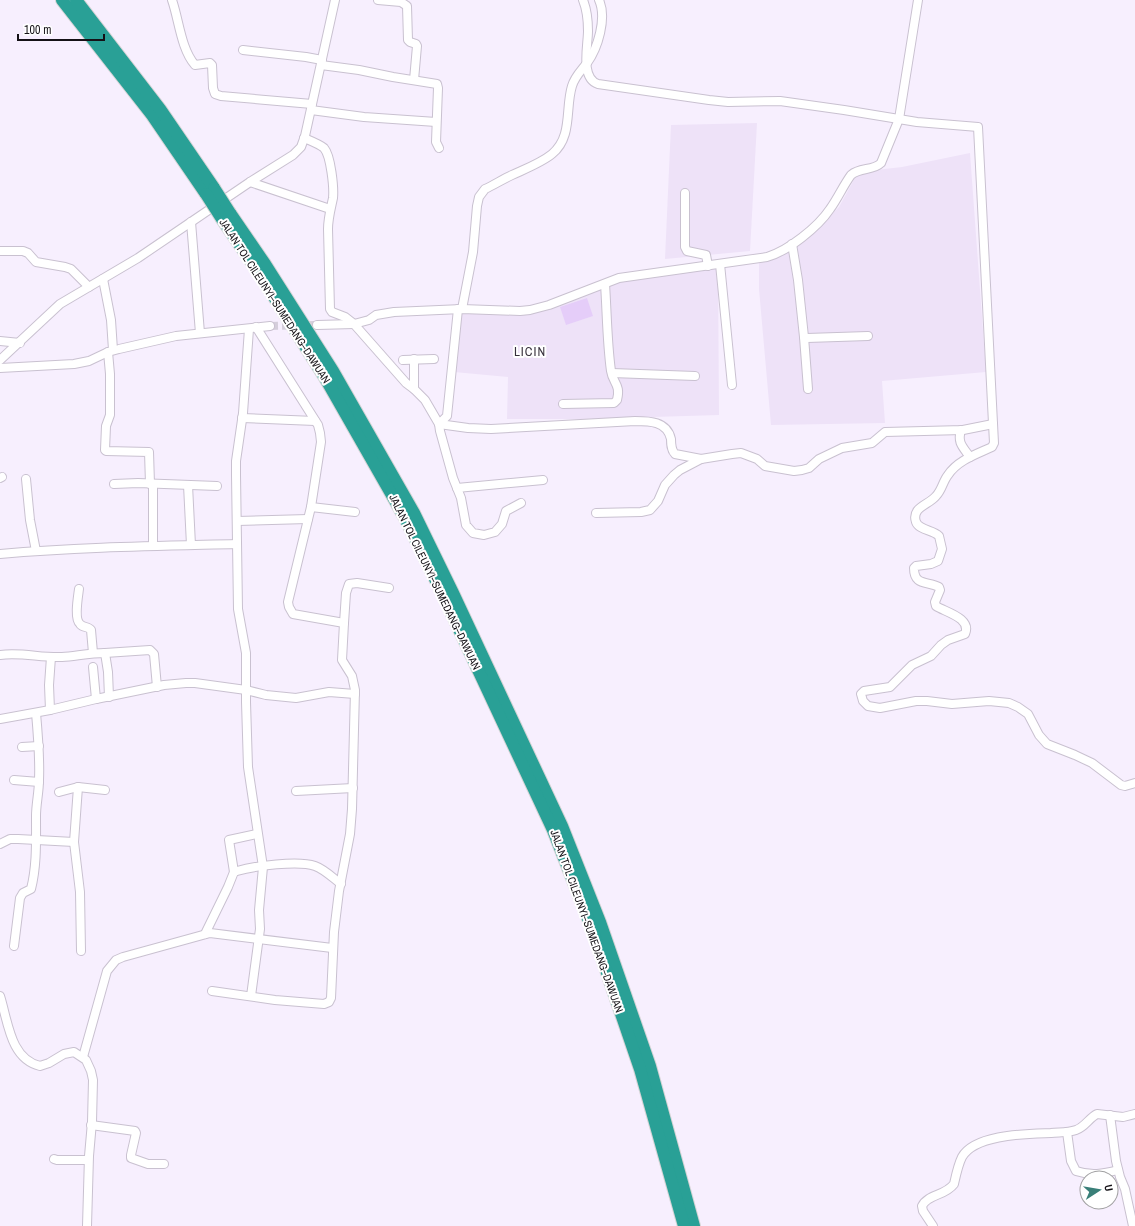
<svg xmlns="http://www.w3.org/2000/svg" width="1135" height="1226" font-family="'Archivo Narrow',sans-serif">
<rect width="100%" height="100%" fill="#f7effe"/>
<g fill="#eee2f8">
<path d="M757 123 750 251 665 259 671 125Z"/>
<path d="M970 153 986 372 882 381 885 423 771 425 759 289V260L818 228 839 207 856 176 867 171 902 167Z"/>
<path d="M718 266 719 415 586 419H507L508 377 454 372 459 309 528 312 556 307 614 283Z"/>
</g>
<path fill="#e5cdf9" d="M587 298 593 316 566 325 560 307Z"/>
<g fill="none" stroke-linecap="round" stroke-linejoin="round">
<path stroke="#d5cedb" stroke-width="8" stroke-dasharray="8 4" stroke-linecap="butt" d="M270 326 317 325"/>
<g stroke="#c9c1d0" stroke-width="10">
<g id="minor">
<path d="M172 0C179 20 181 49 195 65L210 63 212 65 213 88 215 94 221 96 312 104"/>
<path d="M378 0 401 2 407 6 408 40 410 42 416 44 417 46 414 80"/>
<path d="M583 0C587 10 588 20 588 31 588 46 580 78 598 84L709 100 728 102 780 101 844 110 917 122 978 127 994 443 992 447C977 454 958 460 948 475 943 481 942 490 936 496 929 505 911 507 916 522 919 530 933 530 939 536L942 549 938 561 931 564 916 566 914 568C914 586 927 581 939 587L940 590 935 602 936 606C945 612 972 618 965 634L948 640 941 645 931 656 912 665 890 687 864 691 861 694 863 701 868 706 880 708 916 701H927L952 704 989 701 1009 703 1018 707 1028 714 1039 735 1047 744 1075 755 1092 763 1121 785 1125 786 1135 783"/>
<path d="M243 50 306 57 322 60"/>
<path d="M321 65 359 70 393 77 437 84 438 88 436 142 439 148"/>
<path d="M311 110 364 117 436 122"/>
<path d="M304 138C311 141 319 144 324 148 331 156 334 188 333 198 331 208 328 218 328 229L330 309 332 312 345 317 354 324 406 383 414 389"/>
<path d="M250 182 330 209"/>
<path d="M685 193V247L687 251 706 255 708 266"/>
<path d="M191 222 200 333"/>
<path d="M792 244 798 280 804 337 807 338 868 336"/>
<path d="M0 251H23L28 253 36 262 65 267 71 269 89 287"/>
<path d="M720 264 732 385"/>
<path d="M103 279 111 320 113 350"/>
<path d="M458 309 447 416 439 424 440 431 453 478 461 498 466 525 473 533 484 535 495 532 502 524 506 511 521 503"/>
<path d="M462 309 473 252 477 206 479 197 485 189C494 185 503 179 512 175 525 169 541 163 552 154 573 137 565 108 572 86 575 76 581 71 587 63 598 48 607 18 599 0"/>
<path d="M317 325 354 324 369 320 376 315 394 312 462 309 520 311 530 310 549 305 619 278 767 257C788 251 818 227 830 209 838 198 843 186 851 175 860 167 873 171 881 163L899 119 918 0"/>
<path d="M249 329 243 413 236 461V475L238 609 246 653V702L248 767 263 867 259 910 260 929 251 996"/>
<path d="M804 337 808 389"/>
<path d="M0 341 20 343"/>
<path d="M108 352 110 374V415L106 426 105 450 106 451 149 452 150 484"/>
<path d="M414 359V389L425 400 439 424 468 428 491 429 635 421C649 421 667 421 671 439 671 444 671 450 675 454L701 459"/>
<path d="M0 360 60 304 138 258 250 182 293 155 301 147 305 136 335 0"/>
<path d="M403 360 434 359"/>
<path d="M0 368 74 364 89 361 108 352 119 349 176 336 270 326"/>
<path d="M612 373 695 376"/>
<path d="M563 404 614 403 617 400C621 384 613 384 611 371 607 342 607 313 605 284"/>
<path d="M242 418 315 421"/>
<path d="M961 430C957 443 963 447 970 457"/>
<path d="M0 478 2 477"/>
<path d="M26 479 30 520 36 551"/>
<path d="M114 484 138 483 217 486"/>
<path d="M188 485 191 545"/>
<path d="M457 488 543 480"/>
<path d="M311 507 355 512"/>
<path d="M596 513 641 512 650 510 658 501 665 485 674 475 680 470 701 459 732 454 741 453 757 459 765 466 794 471 802 470 809 468 819 459 842 448 872 443 885 432 963 430 993 424"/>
<path d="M237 521 308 519"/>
<path d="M153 546V484"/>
<path d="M0 554C79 547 158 546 237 544"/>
<path d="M79 589C78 597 74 619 80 624 83 628 88 626 91 630L93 653"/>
<path d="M344 623 346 593 349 584 357 583 389 588"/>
<path d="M105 653 150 650 154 654 157 687"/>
<path d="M0 655C21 652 41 658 62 657 76 656 90 653 105 653L108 672 109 697"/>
<path d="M93 667 96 699"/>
<path d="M50 710 49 685 51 657"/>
<path d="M0 719 50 710 96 699 164 685 186 683H195L246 690 266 695 296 698 329 692 355 694"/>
<path d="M22 747 39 746"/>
<path d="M14 780 39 782"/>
<path d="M78 787 74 842 80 892 81 951"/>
<path d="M296 791 353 788"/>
<path d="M59 792 78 787 105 790"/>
<path d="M0 844 10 839H18L74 842"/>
<path d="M234 872 229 840 257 834"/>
<path d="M205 934 228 887 234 872 237 871C255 866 298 860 315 866 324 869 333 878 341 884"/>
<path d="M14 946 20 898 23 893 31 889C37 865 36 841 36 816 36 804 39 792 39 780 40 757 38 735 36 713"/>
<path d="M212 991 275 1000 324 1004 329 1002 331 998 334 932 339 891 350 834 352 809 355 690 352 676 342 660 344 623 293 614 289 607 288 602 311 507 321 442 320 433 318 425 256 327"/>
<path d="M0 996C8 1021 10 1059 40 1066L49 1063 64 1054 74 1052 86 1060 91 1071 93 1080 92 1122 89 1156 87 1226"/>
<path d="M83 1057 107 971 116 960 123 957 210 933 332 948"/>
<path d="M1110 1115 1116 1161 1120 1177 1125 1189 1133 1226"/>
<path d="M91 1125 135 1131 136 1133 131 1155V1158L148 1164H164"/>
<path d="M1067 1132 1071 1161 1076 1171C1091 1176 1103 1174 1118 1170"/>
<path d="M54 1159 57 1160H88"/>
<path d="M933 1226 923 1211 922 1206C928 1194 945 1196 954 1184 956 1175 958 1165 962 1157 975 1134 1027 1134 1051 1133 1059 1132 1067 1133 1076 1130 1085 1127 1089 1118 1097 1114L1123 1117 1135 1114"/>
</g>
</g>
<g stroke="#d5d4d5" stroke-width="14">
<g id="highway">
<path d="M62 0 152 115 206 194"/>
<path d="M76 0 160 109 214 188"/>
<path d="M230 213 265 264 333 371 414 513 453 593 562 826 600 922 650 1066 694 1226"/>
<path d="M222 219 257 270 324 376 405 518 444 597 553 830 591 926 640 1069 684 1226"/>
</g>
</g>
<use href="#minor" stroke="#fff" stroke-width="8"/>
<use href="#highway" stroke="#29a096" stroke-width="12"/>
<g stroke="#d5d4d5" stroke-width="14" stroke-linecap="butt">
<g id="highway-bridge">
<path d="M214 188 230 213"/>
<path d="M206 194 222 219"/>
</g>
</g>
<use href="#highway-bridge" stroke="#29a096" stroke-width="12"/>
</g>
<g text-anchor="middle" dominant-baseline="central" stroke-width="4" stroke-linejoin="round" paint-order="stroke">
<g font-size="11" fill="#141116" stroke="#fff">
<text transform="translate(275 301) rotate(57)">JALAN TOL CILEUNYI–SUMEDANG–DAWUAN</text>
<text transform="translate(435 582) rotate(64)">JALAN TOL CILEUNYI–SUMEDANG–DAWUAN</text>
<text transform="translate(587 921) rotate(70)">JALAN TOL CILEUNYI–SUMEDANG–DAWUAN</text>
</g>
<g font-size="13" letter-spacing="1" fill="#36303b" stroke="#fff">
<text x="530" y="351">LICIN</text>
</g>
</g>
<g transform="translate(1099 1190) rotate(78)"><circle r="19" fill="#ffffff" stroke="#a1a0a2"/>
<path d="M0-3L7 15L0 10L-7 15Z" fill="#397f78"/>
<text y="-6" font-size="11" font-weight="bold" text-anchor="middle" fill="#141116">U</text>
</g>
<path d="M18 34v6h86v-6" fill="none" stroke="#141116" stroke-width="2"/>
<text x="24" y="34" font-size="12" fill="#141116" stroke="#ffffff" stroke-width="3" paint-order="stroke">100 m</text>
</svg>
